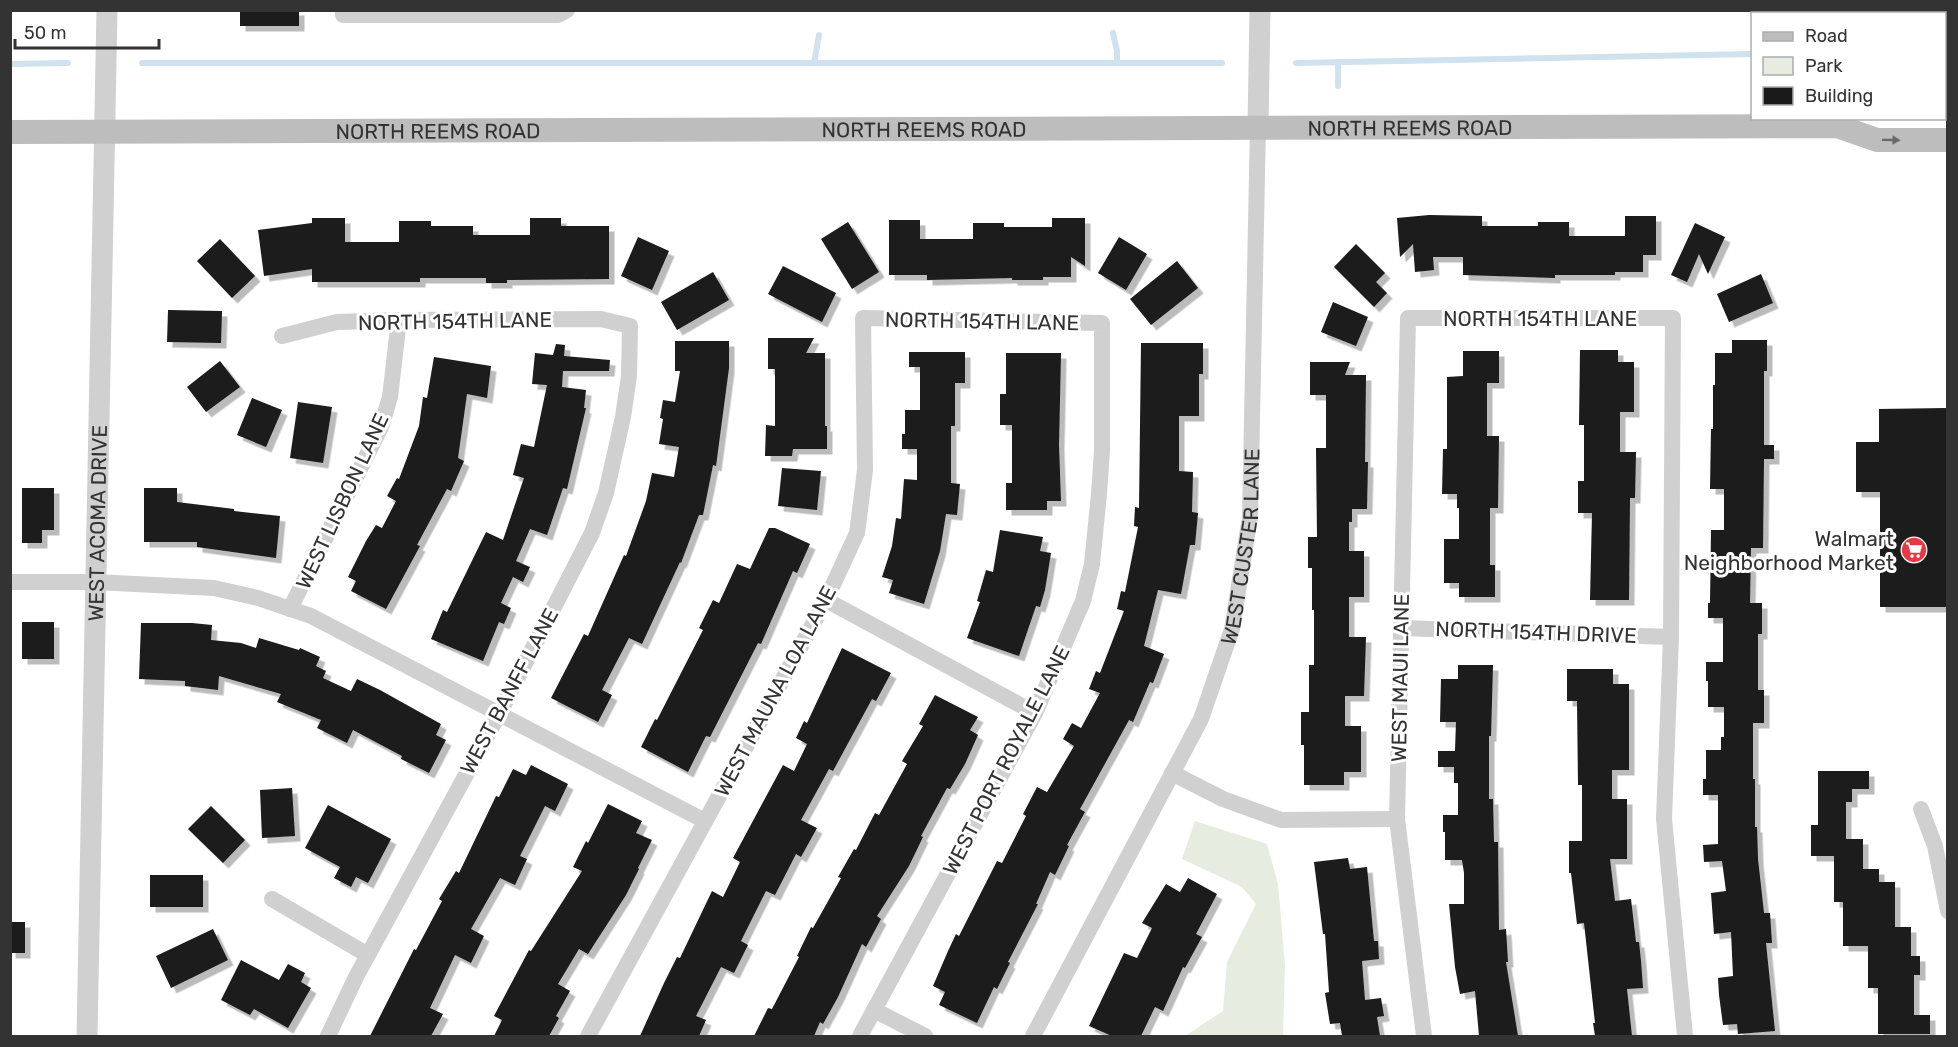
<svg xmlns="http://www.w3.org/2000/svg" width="1958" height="1047" font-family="Rubik,sans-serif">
<defs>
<filter id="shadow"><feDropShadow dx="5.5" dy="5.5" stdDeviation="0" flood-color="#0004"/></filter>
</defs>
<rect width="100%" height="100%" fill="#fff"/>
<path fill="#e6ecdf" d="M1195 821 1267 844 1278 884 1285 965 1283 1036H1185L1223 1011 1227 962 1256 904 1242 887 1182 859Z"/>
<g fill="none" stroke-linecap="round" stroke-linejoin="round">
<g stroke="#cfe2ee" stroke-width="6">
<path d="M1877 10V13"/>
<path d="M1113 33 1117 51V63"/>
<path d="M1944 51H1948"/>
<path d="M1338 62V86"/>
<path d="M142 63H1222"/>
<path d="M814 63 819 35"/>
<path d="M1296 63 1752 54"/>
<path d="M10 64 68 63"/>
</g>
</g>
<g fill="#1a1a1a" filter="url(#shadow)">
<rect x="240" y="10" width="59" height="16"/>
<path d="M1429 215 1482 216V226H1538V222H1569V236H1625V216H1656V255H1643V272H1615V275H1555V278L1463 275V257H1433L1434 270 1415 272 1413 244 1400 257 1397 218Z"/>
<path d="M312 218H345V242H399V221H431V226H473V235H530V218H561V226H609V279L507 280V283H486V278H420V282H312V269L264 276 258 230 312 223Z"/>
<path d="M1052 218H1085V266L1071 257V277H1043V280H1012V278L927 280V275H889V220H920V239H973V223H1004V227H1052Z"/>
<path d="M848 222 879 272 852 289 821 239Z"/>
<path d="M1695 223 1725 237 1708 274 1699 254 1687 282 1671 275Z"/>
<path d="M638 237 669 251 652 290 621 276Z"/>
<path d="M1119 237 1147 254 1126 290 1098 273Z"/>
<path d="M220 239 255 276 232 298 197 261Z"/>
<path d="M1356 244 1385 273 1376 282 1387 293 1374 307 1334 267Z"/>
<path d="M1177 261 1198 288 1151 325 1130 299Z"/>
<path d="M783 266 836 293 822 322 768 294Z"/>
<path d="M713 272 729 300 677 330 661 302Z"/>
<path d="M1761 274 1773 303 1729 322 1717 294Z"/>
<path d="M1333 302 1368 317 1356 346 1321 332Z"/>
<path d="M168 310 222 311 221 343 167 342Z"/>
<path d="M768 338H814L806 353H825V426H827V449H793L792 456H765L766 425 775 426V369H768Z"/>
<path d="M1732 340H1767V371H1764V445H1774V459H1764L1763 548H1751L1750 603H1762V634H1758V690H1764V723H1753V779H1755V827H1757L1758 859 1764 913H1770L1772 943H1766L1775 1031 1738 1034 1737 1024 1723 1025 1719 995 1718 978 1733 976 1731 932 1714 934 1711 893 1726 891 1722 861 1704 862 1703 845 1718 844V795H1703V779H1706V750H1721V737H1724V707H1708V681H1706V662H1723V618H1708V603H1710L1711 530H1724V489H1710L1711 429H1713V385H1715V353H1732Z"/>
<path d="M675 341H729V368L716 466 713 465 703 515H699L681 563 680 562 642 644 629 638 602 690 612 695 598 722 551 698 584 634 588 636 624 555 626 556 646 501 652 473 674 477 679 447 659 444 663 419 660 418 663 400 675 402 680 371H675Z"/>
<path d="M1141 343H1203V374H1199V416H1179V471L1193 472 1192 512 1198 513 1195 545H1190L1181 594 1158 590 1144 646 1164 654 1153 683 1150 682 1133 722 1129 720 1080 809 1085 812 1067 845 1069 846 1055 875 1050 872 1036 904H1038L1008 962 1010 963 997 989 994 987 977 1023 939 1005 945 992 933 986 948 951 956 934 959 936 997 861 1002 863 1026 816 1023 814 1037 787 1047 792 1074 746 1063 739 1072 723 1081 728 1100 693 1089 689 1096 671 1100 673 1124 611 1117 609 1121 591 1125 592 1138 527 1134 526 1135 507 1139 508Z"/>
<path d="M556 344 565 345 564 356 610 360 609 371H563L562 387 586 390 584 408H586L567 489 563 488 547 535 530 529 516 561 530 567 523 582 513 577 501 603 511 608 504 624 499 622 483 661 431 639 443 610 447 612 486 532 503 540 524 478 513 475 521 444 534 447 547 385 532 384 535 353 553 355Z"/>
<path d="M1580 350H1618V362H1634V412H1620V452H1636L1635 498H1630L1629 600H1590L1592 513H1578V481H1584V425H1579Z"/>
<path d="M1463 351H1499V383H1487V436H1499L1498 508H1490V565H1495V597H1459V583H1444V539H1459V508H1457V494H1442L1443 449H1447V377L1463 376Z"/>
<path d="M909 352H965V383H955V426H951V483L960 484 957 515 946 514 940 551 924 604 889 593 893 580 882 577 892 546 896 518 901 519 904 479 917 480V449H902V434H905V410H920V367H909Z"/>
<path d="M1006 353H1061L1059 445 1061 501H1047V510H1006V483H1012V425H1000V394H1006Z"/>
<path d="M434 357 491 366 487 398 467 394 458 458 464 461 451 491 447 489 417 545 420 546 386 609 351 591 356 581 348 577 366 541 376 525 382 528 396 501 387 496 397 478 399 479 419 426 423 397 427 398Z"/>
<path d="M220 361 240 387 206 412 187 387Z"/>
<path d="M1310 362H1350L1345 375H1366L1365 462H1368L1367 509H1352V522H1349V551H1364V597H1349V637H1366L1364 696H1345V726H1361V772H1344V785H1304V745H1301V712H1309V665H1314V610H1312V568H1308V537H1317L1316 448H1326V395H1310Z"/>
<path d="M252 398 282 410 266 447 237 435Z"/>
<path d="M298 402 332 407 323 463 290 458Z"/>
<path d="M1947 408V607H1880V492H1856V442H1879V409Z"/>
<path d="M782 468 821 471 817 510 778 506Z"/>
<path d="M22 488H54V530H42V543H22Z"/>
<path d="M144 488H177V502L234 509V511L280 516 276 558 197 547V542H144Z"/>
<path d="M769 528H775L810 544 797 573 793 571 761 644 758 643 710 737 706 736 688 772 641 747 655 719 657 720 703 630 699 628 713 600 719 603 737 564 750 569Z"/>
<path d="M1000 530 1043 537 1040 551 1051 553 1045 590 1040 607 1036 606 1019 656 967 638 980 602 977 601 986 570 993 572Z"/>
<rect x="22" y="622" width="32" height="37"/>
<path d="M141 623H192L212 625 211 640 241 643 256 648 259 638 299 650 300 648 320 657 316 666 326 671 323 678 351 691 357 679 380 690 441 724 436 735 446 740 429 773 401 759 402 756 353 730 347 743 317 728 321 720 277 702 281 694 219 676 218 690 185 686V681L139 679Z"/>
<path d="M842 648 891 673 876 701 872 699 833 771 829 769 801 820 817 828 801 857 796 854 775 895 766 891 741 941 748 945 734 973 721 967 696 1016 706 1020 699 1036H640L664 983 677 957 680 958 712 891 723 897 740 862 733 858 783 765 794 771 807 744 796 738 804 721 807 723Z"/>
<path d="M1458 665H1493L1491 736H1489V799H1493L1494 842H1498L1499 930 1506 929 1508 962H1506L1518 1036H1479L1475 991 1460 994 1455 967 1449 904H1464V873L1462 860H1445V832H1443V815H1458V783H1454V767H1438V751H1455L1456 722H1440L1441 679H1458Z"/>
<path d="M1567 669H1613V684H1629V770H1612V799H1627V859H1610L1615 901 1631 899 1636 942H1639L1641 961 1643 988 1627 989 1632 1036H1595L1593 1023H1595L1584 923 1577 924 1571 873H1569V841H1582V785H1578L1577 701H1567Z"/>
<path d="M935 695 978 717 970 730 978 735 965 764 950 789 947 788 921 836 923 837 909 866 877 916 881 919 866 947 862 944 838 997 823 1024 820 1022 814 1036H754L768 1008 772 1009 799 957 797 956 811 927 813 928 841 878 838 877 854 849 856 850 875 813 879 815 907 764 902 761 923 726 919 724Z"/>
<path d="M531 765 568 784 555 811 545 806 520 856 527 859 515 885 500 878 471 929 484 936 471 963 455 955 430 1008 443 1014 431 1036H370L414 949 416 950 442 901 439 899 456 871 459 873 496 796 499 797 513 769 526 775Z"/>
<path d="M1818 771H1869V789H1852V802H1846V839H1863V869H1879V882H1895V927H1911V956H1920V975H1914V1015H1930V1034H1878V988H1868V946H1843V902H1834V856H1811V825H1818Z"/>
<path d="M292 788 295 836 262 838 260 790Z"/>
<path d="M608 804 642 821 636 833 652 840 638 868 639 869 626 895 588 954 579 949 558 984 570 991 556 1016 559 1018 549 1036H494L502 1020 494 1016 529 950 531 951 582 871 573 867 586 841 588 843Z"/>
<path d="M328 805 391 839 368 883 356 877 351 887 334 878 340 867 305 848Z"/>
<path d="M211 806 245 840 223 863 188 829Z"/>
<path d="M1348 858 1350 869 1367 867 1374 941H1378L1379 959 1362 961 1365 1000 1381 998 1384 1016 1377 1017 1380 1036H1342L1340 1023 1330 1024 1325 993 1329 992 1325 934H1323L1314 862Z"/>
<rect x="150" y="875" width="53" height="32"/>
<path d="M1188 878 1217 894 1196 934 1202 937 1185 968 1183 967 1163 1011 1155 1007 1141 1036H1112L1089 1026 1124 953 1137 958 1152 928 1142 923 1166 884 1180 892Z"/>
<rect x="10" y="922" width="15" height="31"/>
<path d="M213 929 228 960 171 988 156 956Z"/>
<path d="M241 960 279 980 288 964 305 973 301 982 311 988 288 1028 254 1009 250 1015 221 1000Z"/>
</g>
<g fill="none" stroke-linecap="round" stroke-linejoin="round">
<g stroke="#d0d0d0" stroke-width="16">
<path d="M343 10V15H558L567 10"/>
<path d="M282 336 337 322 399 320 601 319 630 326 629 376 623 417 606 493 592 533 499 714 356 977 328 1036"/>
<path d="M10 582H95L214 588 258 598 311 616 705 821"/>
<path d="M826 600 1035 713"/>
<path d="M290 609 381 427 390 397 399 320"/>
<path d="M1401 628 1671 637"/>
<path d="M1172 773 1223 799 1281 820 1397 819"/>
<path d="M1921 809 1935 846 1948 911"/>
<path d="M272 899 368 955"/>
<path d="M874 1010 925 1036"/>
<path d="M588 1036 826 600 857 533 861 502 865 470 863 318 1102 323V451L1099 494 1092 564 1083 601 1035 713 860 1036"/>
<path id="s1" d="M1033 1036 1201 719 1232 629 1250 517 1258 126"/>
<path d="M1424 1036 1397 819 1408 318H1673L1671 637 1664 819 1685 1036"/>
</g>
<g stroke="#d0d0d0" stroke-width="21">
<path d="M1258 126 1260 10"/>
<path id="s2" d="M87 1036 107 10"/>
</g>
<g stroke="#bdbdbd" stroke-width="24">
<path d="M1944 104H1948"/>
<path id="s3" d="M10 132 1837 126 1877 140H1948"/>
</g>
</g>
<defs><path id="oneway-solid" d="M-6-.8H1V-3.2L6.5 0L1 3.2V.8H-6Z" transform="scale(1.5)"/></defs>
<use fill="#6a6a6a" href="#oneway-solid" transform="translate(1891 140) rotate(1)"/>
<defs>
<g id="supermarket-disc" transform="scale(1.35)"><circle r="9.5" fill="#e63946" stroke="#fff"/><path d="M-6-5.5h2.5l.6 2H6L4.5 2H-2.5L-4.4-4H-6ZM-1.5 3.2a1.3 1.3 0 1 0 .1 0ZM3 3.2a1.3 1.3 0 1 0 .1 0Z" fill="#fff"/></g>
</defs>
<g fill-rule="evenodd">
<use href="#supermarket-disc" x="1914" y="550"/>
</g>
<g text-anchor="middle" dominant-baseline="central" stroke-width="6" stroke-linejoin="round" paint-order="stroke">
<g font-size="21" fill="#333" stroke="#fff">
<text stroke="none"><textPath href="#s3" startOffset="1400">NORTH REEMS ROAD</textPath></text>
<text stroke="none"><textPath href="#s3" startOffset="914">NORTH REEMS ROAD</textPath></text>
<text stroke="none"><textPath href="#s3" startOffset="428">NORTH REEMS ROAD</textPath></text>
<text x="1540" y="318">NORTH 154TH LANE</text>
<text transform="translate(455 321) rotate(-1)">NORTH 154TH LANE</text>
<text transform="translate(982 321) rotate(1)">NORTH 154TH LANE</text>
<text transform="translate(342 501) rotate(-65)">WEST LISBON LANE</text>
<text stroke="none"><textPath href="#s2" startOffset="513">WEST ACOMA DRIVE</textPath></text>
<text stroke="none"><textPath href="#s1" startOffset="537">WEST CUSTER LANE</textPath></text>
<text transform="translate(1536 632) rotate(2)">NORTH 154TH DRIVE</text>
<text transform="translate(1400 678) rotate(-89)">WEST MAUI LANE</text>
<text transform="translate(509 691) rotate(-62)">WEST BANFF LANE</text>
<text transform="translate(775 691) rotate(-62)">WEST MAUNA LOA LANE</text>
<text transform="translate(1006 760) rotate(-63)">WEST PORT ROYALE LANE</text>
</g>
<g font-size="21" fill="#333" stroke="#fff" text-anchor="end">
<text x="1894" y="538">Walmart<tspan x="1894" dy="24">Neighborhood Market</tspan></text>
</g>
</g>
<rect width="1958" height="1047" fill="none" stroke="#333333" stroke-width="24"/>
<rect x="1751" y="12" width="195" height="108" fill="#ffffff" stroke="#adadad" stroke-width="1.5"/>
<rect x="1763" y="32" width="30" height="9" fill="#bdbdbd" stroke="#adadad" stroke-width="1.5"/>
<text x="1805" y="42" font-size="18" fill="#333333">Road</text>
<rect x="1763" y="57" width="30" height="18" fill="#e6ecdf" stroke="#adadad" stroke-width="1.5"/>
<text x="1805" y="72" font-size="18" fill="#333333">Park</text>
<rect x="1763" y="87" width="30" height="18" fill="#1a1a1a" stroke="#adadad" stroke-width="1.5"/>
<text x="1805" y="102" font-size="18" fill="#333333">Building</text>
<path d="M15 39v9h144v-9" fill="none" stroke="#333333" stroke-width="3"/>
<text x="24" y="39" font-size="18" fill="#333333" stroke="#ffffff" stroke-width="4.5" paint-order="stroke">50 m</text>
</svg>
